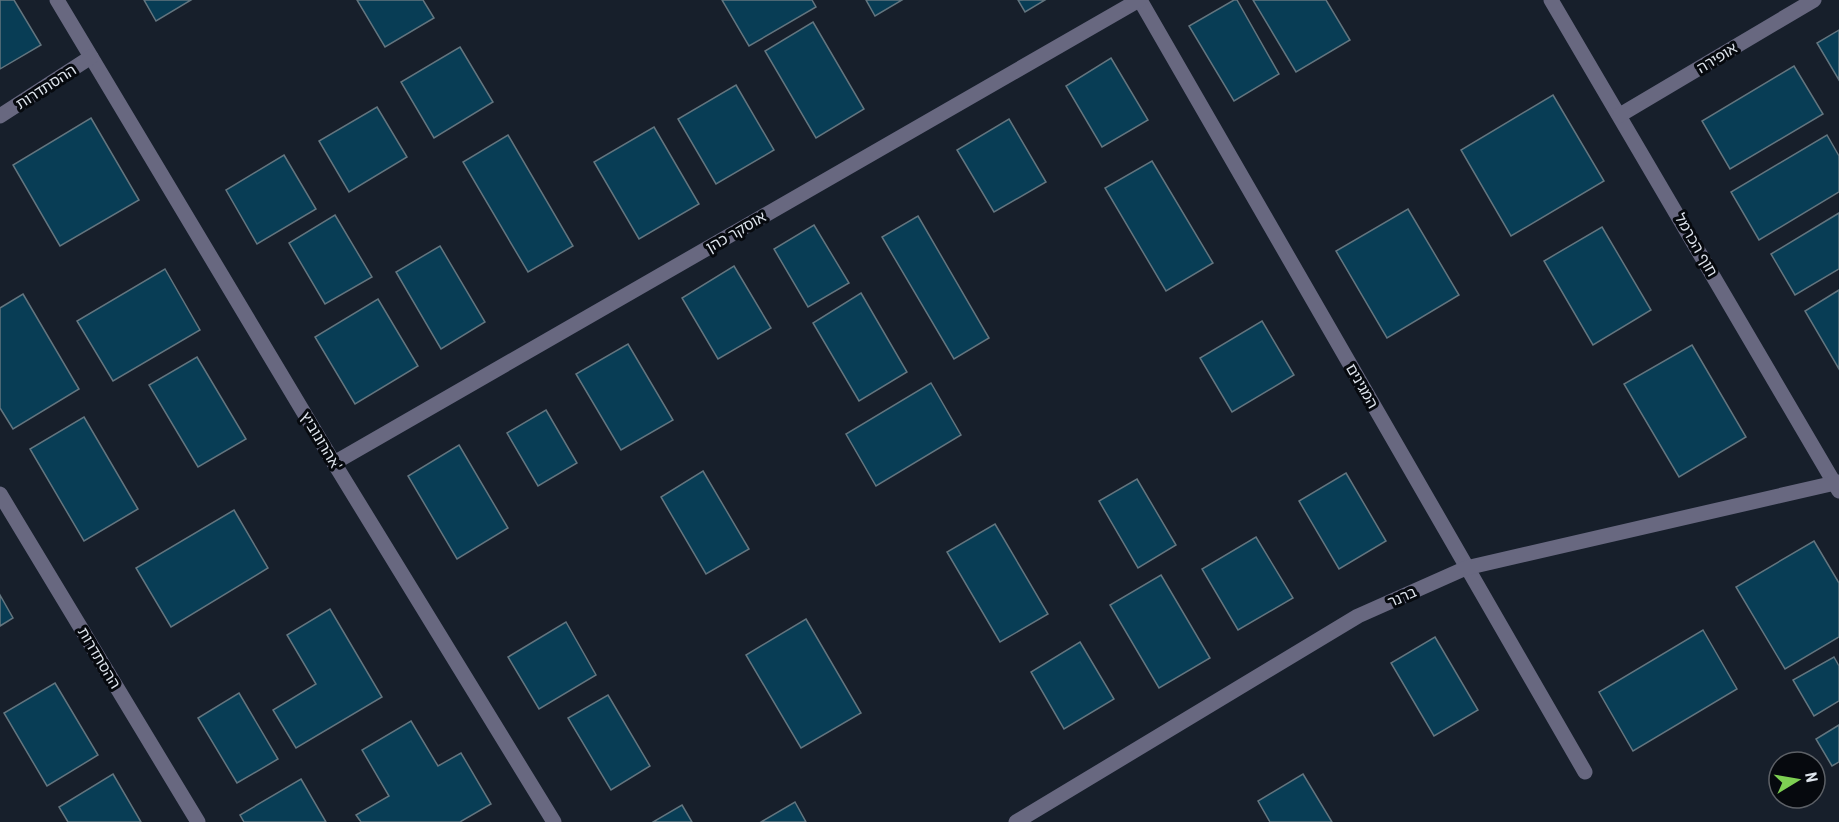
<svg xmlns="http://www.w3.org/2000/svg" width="1839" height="822" font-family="'Roboto Condensed','Noto Sans Hebrew',sans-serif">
<rect width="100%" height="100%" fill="#171f2b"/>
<g fill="#083d55" stroke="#63757f" stroke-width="1.5">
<path d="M0 0H14L41 45 0 69Z"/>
<path d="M144 0H191L156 21Z"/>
<path d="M357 0H423L434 18 385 47Z"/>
<path d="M722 0H812L816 7 749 46Z"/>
<path d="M866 0H902L875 16Z"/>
<path d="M1018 0H1045L1025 12Z"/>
<path d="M1234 0H1237L1279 74 1234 101 1189 26Z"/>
<path d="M1253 0H1326L1350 40 1296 72Z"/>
<path d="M813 22 864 109 816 138 765 51Z"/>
<path d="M1839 30V80L1817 43Z"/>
<path d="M460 47 493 102 434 138 401 82Z"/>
<path d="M1111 58 1148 120 1102 147 1066 86Z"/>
<path d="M1794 66 1823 114 1730 169 1702 121Z"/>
<path d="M736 85 774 150 716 184 678 119Z"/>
<path d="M1553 95 1604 181 1511 236 1461 150Z"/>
<path d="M377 107 407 157 349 192 319 141Z"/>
<path d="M91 118 139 200 60 246 13 165Z"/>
<path d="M1009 119 1046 182 994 212 957 150Z"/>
<path d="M654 127 699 204 639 239 594 162Z"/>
<path d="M508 135 573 246 528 272 463 162Z"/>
<path d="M1827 135 1839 156V192L1759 240 1731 192Z"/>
<path d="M284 155 316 209 257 244 226 190Z"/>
<path d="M1152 161 1213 263 1166 291 1105 188Z"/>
<path d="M1408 209 1459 295 1387 338 1336 251Z"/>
<path d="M1839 213V269L1795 295 1771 254Z"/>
<path d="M335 215 372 277 325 304 289 243Z"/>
<path d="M918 216 989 338 954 359 882 237Z"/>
<path d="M814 225 849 283 808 307 774 249Z"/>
<path d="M1602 227 1651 310 1593 345 1544 261Z"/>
<path d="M440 246 485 322 441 349 396 272Z"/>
<path d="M734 266 771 328 718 359 682 298Z"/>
<path d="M165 269 200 330 113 381 77 321Z"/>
<path d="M1839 290V369L1805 311Z"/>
<path d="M861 293 907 372 859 401 813 323Z"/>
<path d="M23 294 79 389 13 429 0 408V308Z"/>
<path d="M378 299 418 366 355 404 315 337Z"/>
<path d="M1262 321 1294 375 1232 412 1200 358Z"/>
<path d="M628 344 673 420 621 450 576 374Z"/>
<path d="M1692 345 1746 437 1679 477 1624 384Z"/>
<path d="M197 357 246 439 198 467 149 385Z"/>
<path d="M931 383 961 435 876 486 846 434Z"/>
<path d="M546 410 577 463 538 486 507 433Z"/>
<path d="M84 417 138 509 84 541 30 449Z"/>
<path d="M459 445 508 528 457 559 408 476Z"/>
<path d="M703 471 749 549 706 574 661 497Z"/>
<path d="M1346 473 1386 541 1339 569 1299 501Z"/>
<path d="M1137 479 1176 545 1138 568 1099 501Z"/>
<path d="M234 510 268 568 171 627 136 568Z"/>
<path d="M995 524 1048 614 1000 642 947 552Z"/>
<path d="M1256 537 1293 598 1238 630 1202 569Z"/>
<path d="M1814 541 1839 583V637L1785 669 1736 587Z"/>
<path d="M1161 575 1210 658 1159 688 1110 605Z"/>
<path d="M0 595 13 618 0 626Z"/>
<path d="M330 609 382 697 296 748 273 710 316 684 287 635Z"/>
<path d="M806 619 861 713 801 748 746 655Z"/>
<path d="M566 622 596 675 539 709 508 657Z"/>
<path d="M1703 630 1737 689 1633 751 1599 692Z"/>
<path d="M1435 637 1478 710 1434 736 1391 663Z"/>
<path d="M1080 642 1114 699 1064 729 1031 672Z"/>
<path d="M1834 657 1839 666V701L1814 716 1793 680Z"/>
<path d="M55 683 98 755 47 786 4 713Z"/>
<path d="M239 693 278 759 237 783 198 718Z"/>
<path d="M608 695 650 766 611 790 568 718Z"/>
<path d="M411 721 438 766 461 753 491 804 460 822H361L356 815 389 796 362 750Z"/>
<path d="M1839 725V762L1832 766 1816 739Z"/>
<path d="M113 774 141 822H68L59 807Z"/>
<path d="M1303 774 1332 822H1270L1258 801Z"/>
<path d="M301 779 326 822H244L240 815Z"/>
<path d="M795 802 806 822H761Z"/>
<path d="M682 805 692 822H653Z"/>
</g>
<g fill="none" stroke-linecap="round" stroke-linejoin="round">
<g stroke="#686880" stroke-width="15">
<path d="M57 0 334 463 554 822"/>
<path d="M1140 0 1585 772"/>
<path d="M1551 0 1839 491"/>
<path d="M1620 115 1814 0"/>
<path d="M0 116 91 57"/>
<path d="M334 463 1139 0"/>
<path d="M0 494 198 822"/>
<path d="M1016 822 1358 616 1466 568 1839 482"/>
</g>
</g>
<g text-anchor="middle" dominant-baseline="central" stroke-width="6" stroke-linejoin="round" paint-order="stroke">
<g font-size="15" fill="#dfe5ed" stroke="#06090e">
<text transform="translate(1717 58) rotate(-31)">אופירה</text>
<text transform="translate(46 87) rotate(-33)">ההסתדרות</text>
<text transform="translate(736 232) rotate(-30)">אוסקר כהן</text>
<text transform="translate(1696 245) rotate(60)">חוף הכרמל</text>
<text transform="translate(1362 386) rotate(60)">המגינים</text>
<text transform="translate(321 441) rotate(59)">אהרונוביץ'</text>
<text transform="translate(1402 597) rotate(-24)">ברנר</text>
<text transform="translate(99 658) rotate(59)">ההסתדרות</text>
</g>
</g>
<g transform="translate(1797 780) rotate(79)"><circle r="28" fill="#06090e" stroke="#5d6167" stroke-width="1.5"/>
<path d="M0-4.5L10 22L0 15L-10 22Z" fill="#7ed053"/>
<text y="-9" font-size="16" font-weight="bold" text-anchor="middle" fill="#dfe5ed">N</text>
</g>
</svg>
